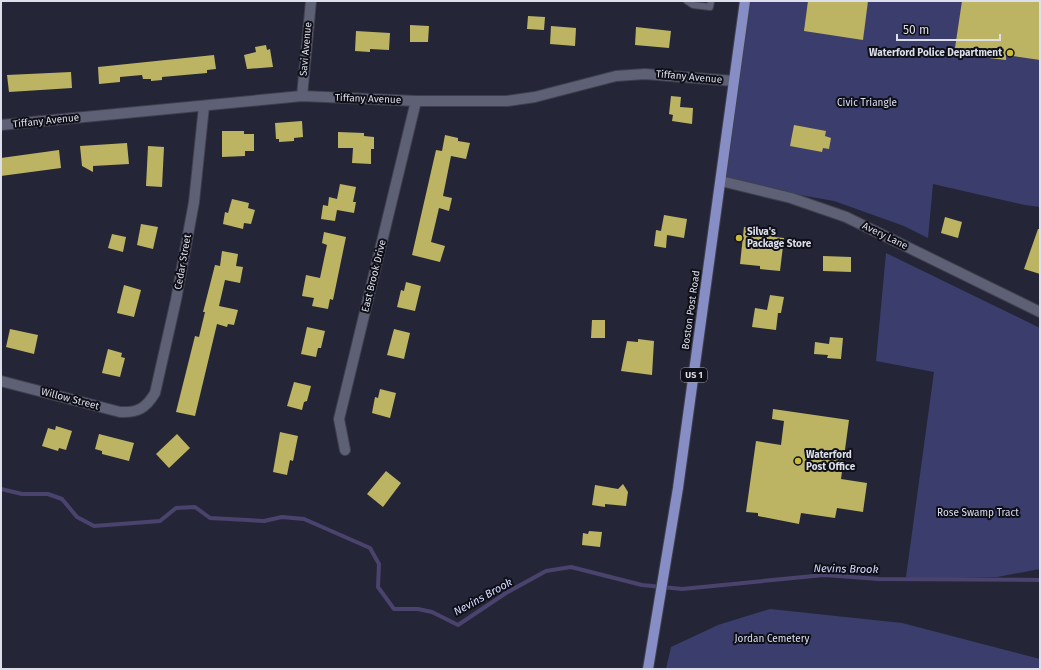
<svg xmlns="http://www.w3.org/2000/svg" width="1041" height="670" font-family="'Fira Sans',sans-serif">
<rect width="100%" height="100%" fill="#242637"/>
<g fill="#3b3e6c">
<path d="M749 1H1040V207L1025 205 933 184 928 238 904 226 834 201 721 181Z"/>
<path d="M886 253 1040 328V569L997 577 915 579 906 577 934 372 876 361Z"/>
<path d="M770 609 902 623 1040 659V669H666L671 647 718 625Z"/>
</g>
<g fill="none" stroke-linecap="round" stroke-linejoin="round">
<path stroke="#49436d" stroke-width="4" d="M1 489 22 494H48L62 499 77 517 94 526 160 521 176 508 195 507 210 518 264 521 282 517 304 519 370 548 379 564 378 587 394 609H418L432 612 458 625 506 593 546 571 571 567 642 585 682 589 824 575 879 579 1040 580"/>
</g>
<g fill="#bdb463">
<path d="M808 1H868L863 40 804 31Z"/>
<path d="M962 1 1040 2V60L1006 55V60L980 57 981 52 955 48Z"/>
<path d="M528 16 545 17 544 30 527 29Z"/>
<path d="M410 25 429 26 428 42H410Z"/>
<path d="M551 26 576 28 575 46 550 44Z"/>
<path d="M636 27 671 31 669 48 635 45Z"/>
<path d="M356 31 390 33 389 50 370 49V52L355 51Z"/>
<path d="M266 45 267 50 270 49 273 67 247 69 244 55 256 52 255 47Z"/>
<path d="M214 55 216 69 207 70V73L162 77V80L151 81V79H143L142 75 120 77V82L99 84 98 67Z"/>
<path d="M71 72 72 88 9 92 7 75Z"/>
<path d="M671 96 681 97 680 107 693 108 692 124 672 121 673 115 669 114Z"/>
<path d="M302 121 303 137 294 138V141L279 142V139H276L275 123Z"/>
<path d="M794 125 826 131 825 136 831 138 829 149 823 148 822 152 790 146Z"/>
<path d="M222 131H244V134H254V151H245V156L222 157Z"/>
<path d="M338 132 364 133V136L374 137V149H371V164L352 163 353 148H338Z"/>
<path d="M445 135 458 138V141L470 143 466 159 451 156 443 196 452 198 449 211 439 208 431 242 445 246 440 262 412 255 436 150 442 151Z"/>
<path d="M127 143 129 164 93 166V172L82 166 80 146Z"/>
<path d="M148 146 164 147 162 187 146 186Z"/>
<path d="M59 150 61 168 1 176V158Z"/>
<path d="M340 184 356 187 353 202H356L354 213 337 210 335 221 321 219 323 205 328 206 329 197 337 199Z"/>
<path d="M232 199 249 203 248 208 255 210 251 224 244 223 243 229 223 224 225 212 228 213Z"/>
<path d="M664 215 687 219 684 238 667 235 666 248 654 246 656 230 661 231Z"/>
<path d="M945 217 962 222 958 238 941 233Z"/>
<path d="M141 224 158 227 153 249 137 245Z"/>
<path d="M744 227 776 231 775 237 784 238 780 271 760 269V266L740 264Z"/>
<path d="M1038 229H1040V274L1024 269Z"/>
<path d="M324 232 346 237 333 300 330 299 328 309 312 306 314 298 302 296 306 275 320 278 327 245 322 243Z"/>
<path d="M112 234 126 237 123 252 108 248Z"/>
<path d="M222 251 238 254 236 266 243 267 240 283 225 280 219 306 238 310 234 325 228 324 227 327 217 324 195 416 176 412 195 336 199 337 205 312H203L215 265 220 266Z"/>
<path d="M823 256 851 257V272L823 271Z"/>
<path d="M406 282 421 286 415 311 397 307 401 290 404 291Z"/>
<path d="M124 285 141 290 134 317 117 313Z"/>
<path d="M770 295 784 297 781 313H778L776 330 752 327 755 308 767 310Z"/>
<path d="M592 320H605V338H591Z"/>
<path d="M307 327 325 331 321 348H318L316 357 301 354Z"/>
<path d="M10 329 38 335 34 354 6 347Z"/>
<path d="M394 329 410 333 404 359 387 355Z"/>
<path d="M830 337 843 338 841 359 827 358 828 355 814 354 815 342 829 344Z"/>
<path d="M638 339 654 341 652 375 621 371 627 341 638 342Z"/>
<path d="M108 349 122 353 121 357 125 358 120 377 102 373Z"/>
<path d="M294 382 311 386 307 401 304 402 302 410 287 406Z"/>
<path d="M380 389 396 393 390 418 372 413 375 397 378 398Z"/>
<path d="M773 409 849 420 841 479 867 483 863 512 837 508 835 518 801 513 799 524 758 516V513L746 512 756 441 781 445 784 421 772 419Z"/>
<path d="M56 426 72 431 66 450 59 448 58 451 42 446 48 428 55 430Z"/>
<path d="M280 432 298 436 293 461 290 460 287 475 273 472Z"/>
<path d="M99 434 134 443 129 461 102 454V451L95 449Z"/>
<path d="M177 434 190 448 169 468 156 454Z"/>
<path d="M386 471 401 483 383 507 367 494Z"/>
<path d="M623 484 628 492 626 506 605 504V507L592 505 595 485 618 489Z"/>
<path d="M589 531 602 532 600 547 582 545 583 533 588 534Z"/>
</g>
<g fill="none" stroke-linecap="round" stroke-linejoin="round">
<g stroke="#3f404f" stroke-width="8">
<path id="lane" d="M687 1 693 5 710 7 711 1"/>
</g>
<g stroke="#3f404f" stroke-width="12">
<g id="street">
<path d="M302 96 311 1"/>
<path d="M1 125 302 96 416 101H507L535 97 616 76 645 74 734 81"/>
<path d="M1 381 120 412C138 413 146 408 155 393L176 300 194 202 204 106"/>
<path d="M345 450 339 419 416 101"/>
</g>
</g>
<g stroke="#3f404f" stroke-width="12">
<path id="secondary" d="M721 181 791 198 846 217 1040 312"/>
</g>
<g stroke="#3f404f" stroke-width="12">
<path id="primary" d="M648 669 678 488 745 1"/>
</g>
<use href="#lane" stroke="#5e6175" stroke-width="6"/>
<use href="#street" stroke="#5e6175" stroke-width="10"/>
<use href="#secondary" stroke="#5e6175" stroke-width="10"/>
<use href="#primary" stroke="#878dc5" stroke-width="10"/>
</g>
<g fill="#c9ba3a" stroke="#0e0f17" stroke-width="1.5">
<circle cx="1010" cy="53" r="4"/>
<circle cx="739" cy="238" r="4"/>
<circle cx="798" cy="461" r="4"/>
</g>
<g text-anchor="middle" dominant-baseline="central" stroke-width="4" stroke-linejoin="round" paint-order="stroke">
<rect fill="#0e0f17" stroke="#9fa1ab" stroke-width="1" x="681" y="368" width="26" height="14" rx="3"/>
<g font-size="9" font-weight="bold" fill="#dddfeb">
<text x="694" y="375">US 1</text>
</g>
<g font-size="10" fill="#dddfeb" stroke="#0e0f17">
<text transform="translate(306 49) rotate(-85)">Savi Avenue</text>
<text transform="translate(689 77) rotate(5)">Tiffany Avenue</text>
<text transform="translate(368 99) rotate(2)">Tiffany Avenue</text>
<text transform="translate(46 121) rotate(-6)">Tiffany Avenue</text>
<text transform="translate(885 236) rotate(26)">Avery Lane</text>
<text transform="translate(183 262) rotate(-80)">Cedar Street</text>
<text transform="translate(374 276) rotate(-76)">East Brook Drive</text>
<text transform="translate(691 310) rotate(-82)">Boston Post Road</text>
<text transform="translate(70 399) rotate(15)">Willow Street</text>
</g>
<g font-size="10" font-weight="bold" fill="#dddfeb" stroke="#0e0f17" text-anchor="start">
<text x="1002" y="53" text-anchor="end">Waterford Police Department</text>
<text x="747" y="232">Silva's<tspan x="747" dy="12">Package Store</tspan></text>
<text x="806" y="455">Waterford<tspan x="806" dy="12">Post Office</tspan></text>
</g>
<g font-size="10" fill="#dcdff3" stroke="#0e0f17">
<text x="867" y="103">Civic Triangle</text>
<text x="978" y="513">Rose Swamp Tract</text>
<text x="772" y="639">Jordan Cemetery</text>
</g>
<g font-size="11" font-style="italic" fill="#d3d8ff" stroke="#0e0f17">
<text transform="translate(846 569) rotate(1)">Nevins Brook</text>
<text transform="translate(483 597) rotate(-29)">Nevins Brook</text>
</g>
</g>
<rect width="1041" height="670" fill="none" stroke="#dddfeb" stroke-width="4"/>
<path d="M897 34v6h103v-6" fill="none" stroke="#dddfeb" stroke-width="2"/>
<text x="903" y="34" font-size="12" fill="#dddfeb" stroke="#0e0f17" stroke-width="3" paint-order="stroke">50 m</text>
</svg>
